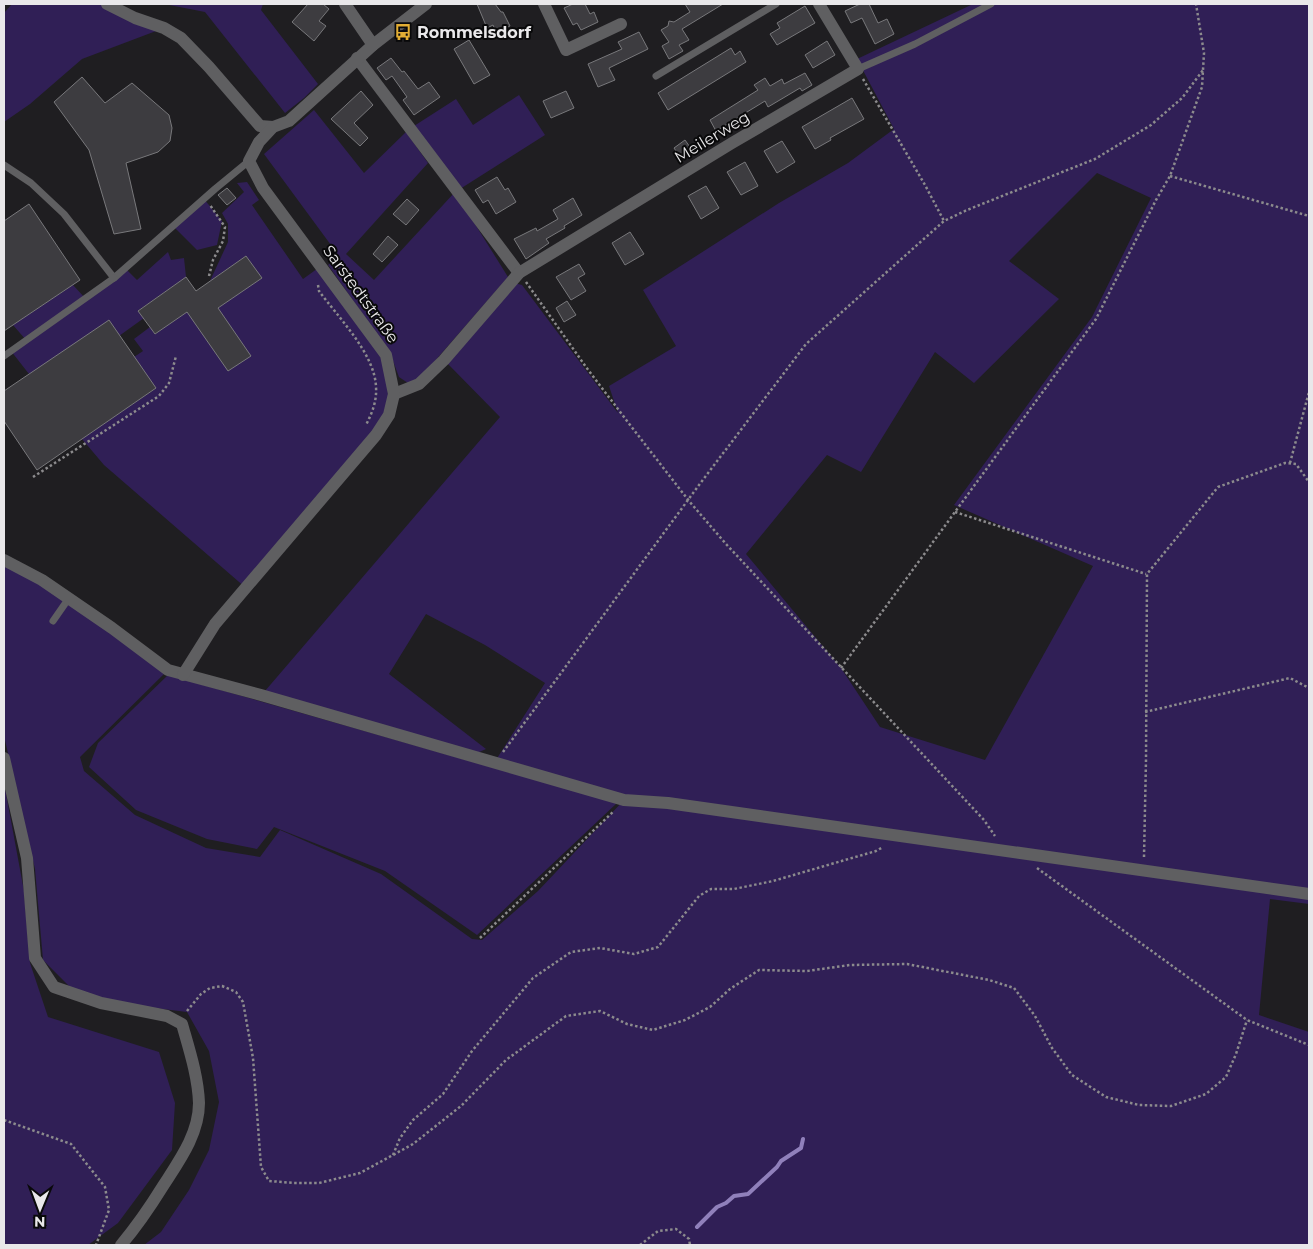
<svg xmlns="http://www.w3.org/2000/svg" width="1313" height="1249" font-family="Montserrat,sans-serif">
<rect width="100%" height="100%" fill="#1f1e21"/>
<g fill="#301f56" fill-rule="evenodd">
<path d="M12 4H107L164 28 82 59 30 104 4 122V13Z"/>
<path d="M164 4H263L261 10 318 84 304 98 285 113 205 12Z"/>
<path d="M973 4H1309V904L1270 899 1259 1015 1309 1032V1245H144L161 1232 189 1190 209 1150 219 1102 209 1051 187 1012 114 1003 71 988 43 960 35 869 4 736V560L168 670 80 757 84 771 135 815 206 848 260 857 280 830 381 874 472 939 482 940 538 891 624 800 494 763 545 683 485 645 426 614 389 674 486 749 477 753 265 691 500 417 448 364 514 283 522 285 618 413 609 386 676 346 643 290 779 203 848 163 894 129 857 59ZM1097 173 1151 198 1092 317 954 505 1093 566 985 760 880 727 841 668 746 554 827 455 861 472 935 352 974 383 1059 299 1009 261Z"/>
<path d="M519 95 545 135 460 189 414 126 456 99 473 125Z"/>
<path d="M314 110 364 173 406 132 428 163 346 254 374 280 455 192 508 277 420 378 408 383 399 377 390 353 328 265 339 256 264 154Z"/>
<path d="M247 182 259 200 252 205 303 279 321 266 386 355 389 415 246 588 104 465 82 439 155 389 134 357 143 351 134 339 150 327 155 334 187 312 218 308 261 278 246 256 210 281 228 242V224L222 213 244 192 237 183Z"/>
<path d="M204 199 222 221 217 245 197 250 173 226Z"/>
<path d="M168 252 171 260 184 258 186 277 139 310 144 318 119 336 29 374 11 351 26 340 13 325 73 285 85 298 125 268 137 280Z"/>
<path d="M168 675 617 803 477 935 385 871 274 827 257 849 207 839 136 810 89 767 98 743Z"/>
<path d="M4 783 24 891 30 963 48 1017 159 1052 175 1103 172 1150 118 1223 88 1245H4Z"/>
</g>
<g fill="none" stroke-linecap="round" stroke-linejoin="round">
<path stroke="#9080bb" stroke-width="4" d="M697 1227 717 1207 726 1203 734 1196 748 1194 777 1167 781 1161 801 1148 803 1139"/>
</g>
<g fill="#3d3c40" stroke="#78787b">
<path d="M308 4H323L329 9 319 21 326 26 314 41 292 22Z"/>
<path d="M477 4H495L501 12H503L510 26 496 32 493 25 487 28Z"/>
<path d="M573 4H585L590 14 594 12 598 22 581 30 577 23 573 25 564 8Z"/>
<path d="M685 4H723L682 29 689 40 679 45 683 51 669 59 662 46 669 42 661 30 668 26 669 21 674 22 690 12Z"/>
<path d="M860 4H869L878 23 887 19 894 34 875 44 862 18 851 23 845 11Z"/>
<path d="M805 6 815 23 777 45 770 34 780 28 777 23Z"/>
<path d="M639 32 648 49 609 68 615 80 598 87 588 64 622 49 618 42Z"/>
<path d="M469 40 490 75 474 84 454 49Z"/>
<path d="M827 41 835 55 813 68 805 55Z"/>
<path d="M731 48 735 55 740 51 746 62 668 110 658 93Z"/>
<path d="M391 58 402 72 404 71 418 89 429 82 440 97 414 115 403 100 407 97 392 76 386 80 377 68Z"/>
<path d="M805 73 812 85 802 91 800 88 768 107 765 101 716 131 710 120 758 90 754 85 765 78 770 86 782 79 784 84Z"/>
<path d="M82 77 105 103 132 83 169 115 172 128 170 141 158 152 126 163 141 229 114 234 89 150 54 102Z"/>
<path d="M361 91 373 105 354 123 368 138 360 146 331 119Z"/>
<path d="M566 91 574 108 551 118 543 101Z"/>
<path d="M852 98 864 119 830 138 831 140 815 149 802 127Z"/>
<path d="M685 140 692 150 680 157 674 148Z"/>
<path d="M782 141 795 162 777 173 764 151Z"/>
<path d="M745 162 758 186 741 195 727 172Z"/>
<path d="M497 177 505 190 508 188 516 202 496 214 488 200 483 203 475 190Z"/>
<path d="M706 186 719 208 701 219 688 196Z"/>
<path d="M227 188 236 198 227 205 218 195Z"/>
<path d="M573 198 582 215 564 226 565 228 546 239 549 243 526 259 514 239 536 228 537 231 558 219 553 210Z"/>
<path d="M407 199 419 210 406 225 393 214Z"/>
<path d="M29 204 80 280 4 331V221Z"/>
<path d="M630 232 644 254 625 265 612 243Z"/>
<path d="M388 236 398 245 382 262 373 254Z"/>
<path d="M246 256 262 278 218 308 251 356 228 371 187 312 155 334 138 311 186 277 196 291Z"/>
<path d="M579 264 585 274 578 278 586 291 571 300 556 277Z"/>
<path d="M567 301 576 315 564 322 556 308Z"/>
<path d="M109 320 156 388 37 470 4 421V391Z"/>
</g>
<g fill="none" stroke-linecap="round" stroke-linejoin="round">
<g stroke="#8c8b8d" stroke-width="2.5" stroke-dasharray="2.5 2.5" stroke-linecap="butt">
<path d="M863 79 925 185 944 221"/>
<path d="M1170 176 1309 216"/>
<path d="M209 276 213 260 223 241 225 227 210 205"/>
<path d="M526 282 586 367 627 421 689 501 726 544 984 820 995 836"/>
<path d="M318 285 319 291C338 317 375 354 376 387 377 401 372 413 366 425"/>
<path d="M1290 463 1309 392"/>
<path d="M33 477 159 396 169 383 176 356"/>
<path d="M955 512 1146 574"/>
<path d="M841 668 1096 319 1156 200 1170 176 1202 87 1204 53 1196 4"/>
<path d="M1145 712 1290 678 1309 688"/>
<path d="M503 752 699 485 806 344 944 221 967 210 1095 159 1151 125 1182 98 1203 70"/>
<path d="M1144 857 1146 760 1147 574 1218 487 1285 463 1296 464 1309 482"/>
<path d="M1037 868 1247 1020 1309 1045"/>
<path d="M480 938 614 811"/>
<path d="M187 1011 201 994 210 988 222 986 236 992 243 1002 253 1058 261 1167 269 1181 294 1183H319L360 1173 393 1155 413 1144 461 1106 506 1060 566 1016 600 1011 627 1024 653 1030 685 1020 710 1007 730 989 759 970 807 971 850 965 907 964 989 980 1014 988 1035 1016 1052 1048 1072 1075 1106 1097 1139 1105 1171 1106 1206 1094 1226 1077 1236 1054 1247 1020"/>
<path d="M4 1120 71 1144 105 1187 109 1210 96 1245"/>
<path d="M393 1155 400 1138 413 1120 443 1094 472 1051 533 978 571 952 600 948 634 954 658 947 699 896 711 889H734L773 881 876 851 883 847"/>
<path d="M640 1245 658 1231 676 1229 689 1239 690 1245"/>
</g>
<g stroke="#5f5f61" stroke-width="7">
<path d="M858 69 915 44 991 4"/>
<path d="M656 76 776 4"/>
<path d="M4 165 31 183 64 214 114 278 215 189 249 161"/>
<path d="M4 356 114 278"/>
<path d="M53 621 69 598"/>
</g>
<g stroke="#5f5f61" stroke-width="12">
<path d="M107 4 135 18 164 28 181 38 209 67 260 126 273 127"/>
<path d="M345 4 373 45"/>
<path d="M544 4 566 50 621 24"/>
<path d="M357 58 519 273"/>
<path d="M394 394 419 384 444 360 519 273 732 143 858 69 819 4"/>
<path d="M4 560 42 580 112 628 168 670 261 695 624 800 668 803 1309 894"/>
<path d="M183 675 215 624 376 435 389 415 394 394 386 355 263 188 249 161 259 142 273 127 289 121 373 45 426 4"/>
<path d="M4 758 27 858 35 958 54 987 101 1003 167 1016 182 1024C189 1049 198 1076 199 1103 199 1134 179 1161 163 1186 150 1207 137 1226 121 1245"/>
</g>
</g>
<defs>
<g id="bus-bare" transform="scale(1.35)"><path d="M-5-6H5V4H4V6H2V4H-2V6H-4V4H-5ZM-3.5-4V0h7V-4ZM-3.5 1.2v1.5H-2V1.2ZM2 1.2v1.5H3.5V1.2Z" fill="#e3ae34" stroke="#09090a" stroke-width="2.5" paint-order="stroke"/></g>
</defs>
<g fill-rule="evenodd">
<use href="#bus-bare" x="403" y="32"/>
</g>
<g text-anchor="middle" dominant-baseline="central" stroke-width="4" stroke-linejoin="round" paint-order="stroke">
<g font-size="16" font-weight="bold" fill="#e9e8ea" stroke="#09090a" text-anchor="start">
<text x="417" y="32">Rommelsdorf</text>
</g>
<g font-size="16" fill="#e9e8ea" stroke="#09090a">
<text transform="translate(712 137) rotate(-31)">Meilerweg</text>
<text transform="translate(361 294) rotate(54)">Sarstedtstraße</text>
</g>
</g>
<rect width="1313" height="1249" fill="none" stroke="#e9e8ea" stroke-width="10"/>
<g transform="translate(40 1209) rotate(181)" stroke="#09090a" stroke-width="4" paint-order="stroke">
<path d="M0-4L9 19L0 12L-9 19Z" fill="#e9e8ea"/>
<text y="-8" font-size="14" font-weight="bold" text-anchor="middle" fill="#e9e8ea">N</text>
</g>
</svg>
